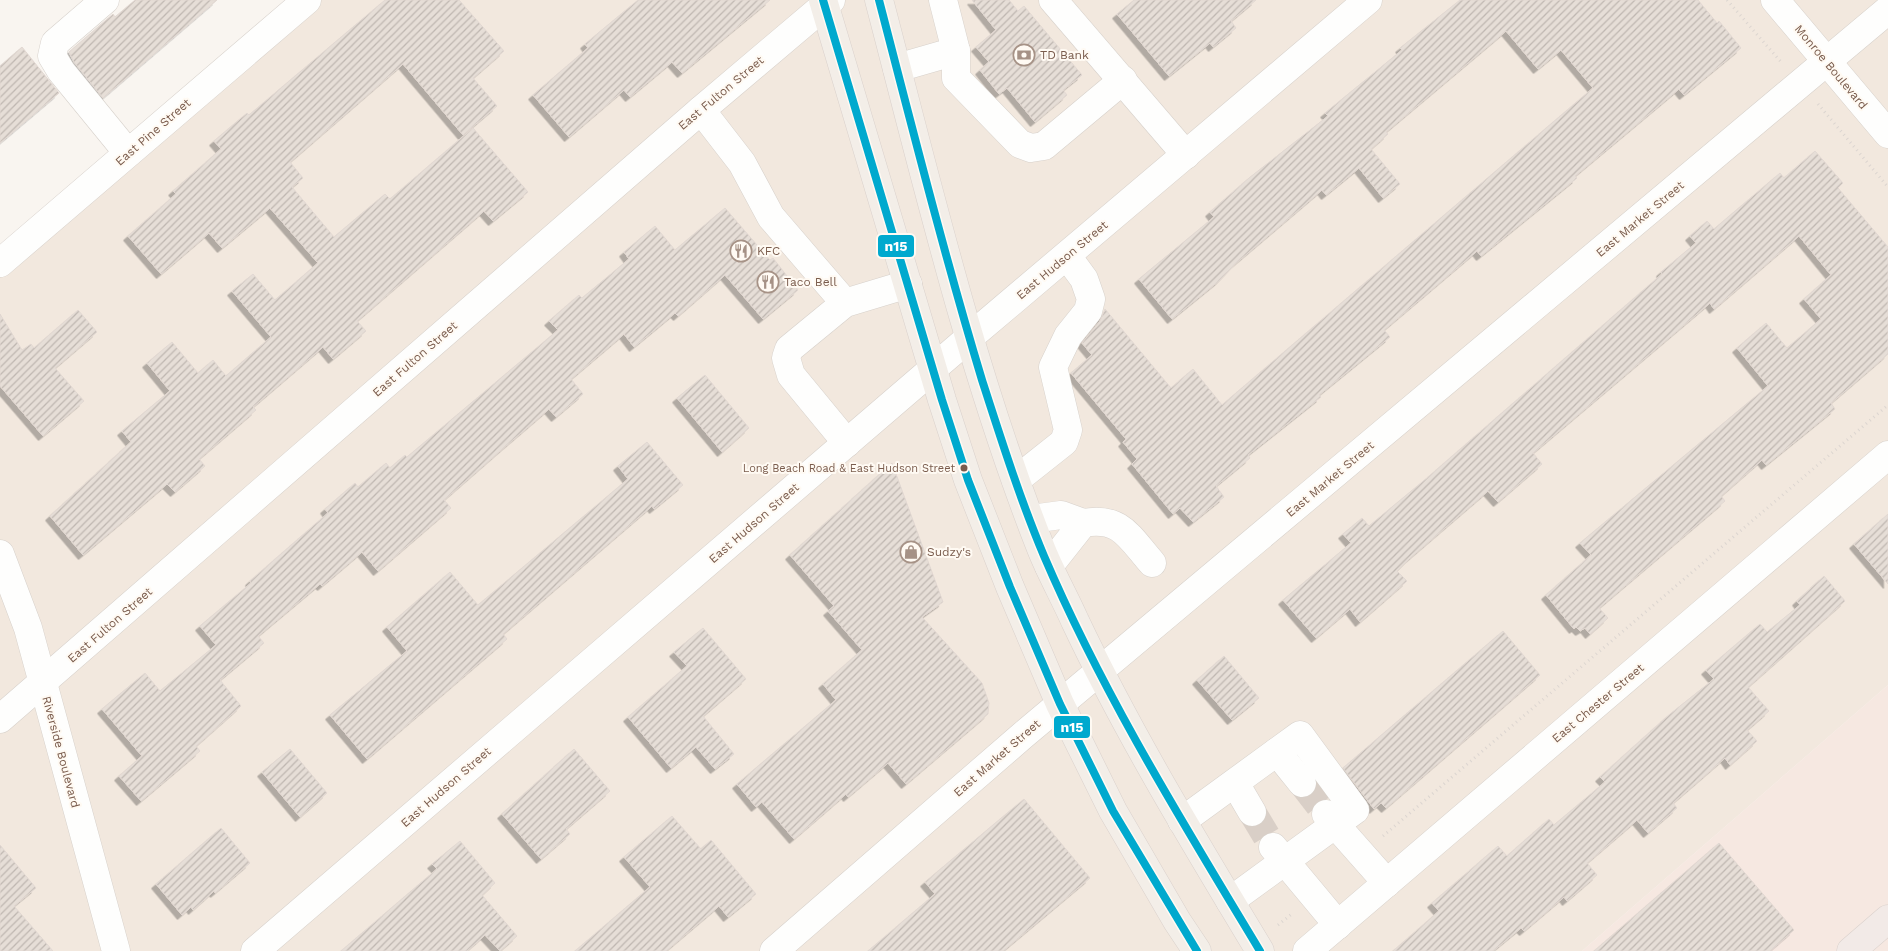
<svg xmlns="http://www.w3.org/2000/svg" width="1888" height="951" font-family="'Work Sans',sans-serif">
<defs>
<pattern id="building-hatch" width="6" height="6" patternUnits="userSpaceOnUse" patternTransform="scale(1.25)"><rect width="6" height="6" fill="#e6ded7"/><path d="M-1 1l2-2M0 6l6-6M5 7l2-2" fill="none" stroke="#bfb7b1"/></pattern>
<filter id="shadow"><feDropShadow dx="-4.5" dy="4.5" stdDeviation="0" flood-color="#0004"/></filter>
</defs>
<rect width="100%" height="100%" fill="#f9f5f0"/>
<path fill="#f2e8de" d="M307 0H1888V685L1582 951H0V262Z"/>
<path fill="#f6e8e1" d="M1888 685V951H1582Z"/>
<g fill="url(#building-hatch)" stroke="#e2d8d2" filter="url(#shadow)">
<path d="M135 0H217L103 98 74 62 69 52 113 14 115 17Z"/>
<path d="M385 0H459L504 51 473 78 497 106 463 135 403 64 290 162 303 178 292 187 334 237 385 194 390 199 473 128 528 192 493 221 484 211 357 321 366 331 333 359 323 347 253 407 256 410 199 459 205 466 175 492 167 484 83 555 50 516 131 442 122 431 170 391 147 363 172 342 198 373 213 360 226 376 271 337 232 291 253 274 275 300 318 263 270 208 222 248 209 233 161 274 128 236 176 194 173 191 221 149 214 141 247 113 249 115Z"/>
<path d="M638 0H770L682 73 672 62 630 97 624 90 569 137 533 95 588 48 585 44Z"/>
<path d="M972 0H1009L1018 11 1024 6 1082 75 1063 90 1067 95 1035 122 1007 88 999 94 980 70 989 62 976 47 996 30Z"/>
<path d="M1134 0H1256L1231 21 1236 28 1213 47 1210 43 1169 76 1117 14Z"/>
<path d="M1460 0H1698L1717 23 1719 21 1741 48 1684 95 1679 89 1575 176 1577 178 1481 256 1477 251 1391 324 1384 330 1390 337 1319 395 1321 397 1248 455 1250 458 1216 486 1224 497 1193 522 1180 508 1173 514 1132 464 1137 459 1123 442 1126 439 1071 373 1092 355 1082 343 1100 321 1105 309 1171 388 1193 369 1222 405 1593 88 1561 50 1538 69 1506 31 1386 132 1388 134 1371 149 1400 184 1383 198 1359 168 1326 195 1322 190 1235 264 1220 280 1172 319 1139 279 1214 217 1210 212 1249 178 1328 116 1325 113 1402 50 1400 48Z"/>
<path d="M22 47 59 93 0 143V66Z"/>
<path d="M1815 151 1843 183 1838 188 1888 247V354L1831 403 1835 409 1766 465 1762 460 1721 496 1725 501 1599 608 1608 618 1590 634 1585 628 1580 631 1576 627 1574 629 1546 595 1591 555 1580 543 1768 386 1737 348 1766 323 1787 348 1821 319 1804 299 1831 275 1799 236 1714 309 1710 303 1533 453 1542 464 1498 502 1488 491 1410 558 1397 571 1407 581 1360 622 1350 609 1316 638 1283 600 1351 543 1343 534 1362 518 1369 526 1427 478 1662 274 1661 272 1696 243 1690 236 1707 221 1714 229 1780 173 1784 178Z"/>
<path d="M725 208 770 260 773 258 798 290 763 319 725 275 678 316 675 313 634 347 624 334 571 379 583 394 556 417 549 409 500 451 444 500 451 508 378 571 362 552 322 586 320 584 258 636 264 643 220 680 241 706 196 746 200 751 141 801 119 776 142 756 102 709 145 673 160 691 216 645 200 626 251 583 250 581 328 513 325 509 355 483 358 487 386 463 390 468 405 455 407 457 558 330 549 321 579 295 582 298 629 259 624 252 655 226 675 250Z"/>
<path d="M78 310 97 332 55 368 84 401 43 436 0 386V314L22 350 31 344 34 348Z"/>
<path d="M705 375 749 428 722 452 677 398Z"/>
<path d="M647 442 683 485 654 509 652 506 503 634 507 639 367 759 330 715 407 651 387 627 450 572 478 605 628 479 618 466Z"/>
<path d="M892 463 943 602 922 617 982 683 989 703 988 714 906 784 888 763 848 797 846 794 794 839 762 802 756 807 737 784 836 700 823 684 862 650 828 611 834 606 790 555Z"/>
<path d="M1888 514V584L1854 544Z"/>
<path d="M1824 576 1845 601 1748 687 1769 711 1747 730 1757 741 1730 765 1725 758 1673 803 1677 808 1648 833 1637 820 1587 863 1597 875 1567 901 1564 897 1524 931 1521 928 1493 951H1393L1439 911 1432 903 1498 846 1507 856 1549 819 1554 825 1605 782 1600 777 1670 714 1714 679 1706 670 1760 624 1767 632 1800 605 1797 601Z"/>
<path d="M703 628 746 679 703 716 734 754 715 769 696 747 671 768 628 717 687 666 674 652Z"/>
<path d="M1503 631 1540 675 1386 808 1381 803 1374 809 1343 768Z"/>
<path d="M1224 656 1259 698 1232 720 1197 680Z"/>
<path d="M290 749 327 793 300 817 262 772Z"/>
<path d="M574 749 610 791 566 829 570 834 541 859 502 814Z"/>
<path d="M1024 799 1090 878 1003 951H868L935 894 925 882Z"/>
<path d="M672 816 701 849 711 840 756 894 728 917 719 906 666 951H575L650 887 624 857Z"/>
<path d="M221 828 250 863 215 893 214 891 193 910 191 907 182 915 156 884Z"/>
<path d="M460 841 495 883 482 895 517 936 500 951 485 935 467 951H341L437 869 432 864Z"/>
<path d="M1719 843 1794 930 1770 951H1594Z"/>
<path d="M0 845 36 888 14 906 53 951H0Z"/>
</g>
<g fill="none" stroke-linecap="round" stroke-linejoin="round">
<g stroke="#d9cfc7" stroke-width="28" stroke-dasharray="28 14" stroke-linecap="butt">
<path d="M1302 783 1326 814"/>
<path d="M1252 812 1273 847"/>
</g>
<g stroke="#d7d1cb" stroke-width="29">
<g id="minor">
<path d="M105 0 55 43 52 56 61 71 128 153"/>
<path d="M1053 0 1186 155"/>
<path d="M1775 0 1888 134"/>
<path d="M956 51V78L1020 144 1031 148 1044 146 1123 80"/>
<path d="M897 68 956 51 943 0"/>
<path d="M701 110 742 163 771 217 845 303"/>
<path d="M0 263 307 0"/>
<path d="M847 443 791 375 786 358 789 349 845 303 908 284"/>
<path d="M1016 480 1064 442 1068 430 1053 367 1068 336 1088 311 1091 299 1084 279 1067 256"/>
<path d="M1031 519 1061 515 1083 523 1049 566"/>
<path d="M1083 523C1121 516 1129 537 1152 563"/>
<path d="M0 554 28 628 116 951"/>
<path d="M0 719 701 110 831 0"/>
<path d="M1277 752 1302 783"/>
<path d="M1235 783 1252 812"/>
<path d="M1326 814 1387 883"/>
<path d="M1182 821 1300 735 1355 810 1230 901"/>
<path d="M1273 847 1338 925"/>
<path d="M255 951 970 337 1368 0"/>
<path d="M774 951 1022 736 1888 10"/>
<path d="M1307 951 1888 455"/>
</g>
</g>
<g stroke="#dad1cc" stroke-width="29">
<g id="major">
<path d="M823 0 942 400 968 480 1010 587 1060 704 1113 811 1177 921 1197 951"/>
<path d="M879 0C927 183 971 370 1040 546 1050 572 1064 596 1075 621 1129 735 1195 843 1260 951"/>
</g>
</g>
<g stroke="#dad1cc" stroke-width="29">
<path id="highway" d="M1851 951 1888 919"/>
</g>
<g stroke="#dcd5d0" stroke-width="3" stroke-dasharray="1 4" stroke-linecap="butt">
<path d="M1727 0 1781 62"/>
<path d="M1818 104 1888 187"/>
<path d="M1383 836 1888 405"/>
<path d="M1278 925 1293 913"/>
</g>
<use href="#minor" stroke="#fefefd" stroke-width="28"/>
<use href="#major" stroke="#f3eee8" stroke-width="28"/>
<use href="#highway" stroke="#f2eae7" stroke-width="28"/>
<g stroke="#fffaf3" stroke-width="11">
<g id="bus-1">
<path d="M823 0 942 400 968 480 1010 587 1060 704 1113 811 1197 951"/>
<path d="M879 0C912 127 944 254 982 380 1001 439 1020 499 1044 556 1103 694 1183 823 1260 951"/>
</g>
</g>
<use href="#bus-1" stroke="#00a9ce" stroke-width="8"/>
</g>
<defs>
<g id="bank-ring" transform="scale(1.125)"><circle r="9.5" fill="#fffaf3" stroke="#a69286" stroke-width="1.5"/><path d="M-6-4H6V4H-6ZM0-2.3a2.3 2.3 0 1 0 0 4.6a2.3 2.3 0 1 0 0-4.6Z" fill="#a69286"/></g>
<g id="restaurant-ring" transform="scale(1.125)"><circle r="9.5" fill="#fffaf3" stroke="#a69286" stroke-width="1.5"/><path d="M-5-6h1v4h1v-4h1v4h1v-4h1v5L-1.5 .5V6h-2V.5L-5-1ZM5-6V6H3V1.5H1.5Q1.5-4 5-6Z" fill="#a69286"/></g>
<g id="shop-ring" transform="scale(1.125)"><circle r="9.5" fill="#fffaf3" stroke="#a69286" stroke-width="1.5"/><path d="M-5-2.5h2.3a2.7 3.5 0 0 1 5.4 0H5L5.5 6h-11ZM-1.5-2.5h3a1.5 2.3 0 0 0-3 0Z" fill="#a69286"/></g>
</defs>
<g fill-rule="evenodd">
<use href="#bank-ring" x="1024" y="55"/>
<use href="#restaurant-ring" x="741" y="251"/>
<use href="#restaurant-ring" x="768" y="282"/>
<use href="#shop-ring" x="911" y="552"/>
</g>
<circle fill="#7a5c4d" stroke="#fffaf3" stroke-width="2" cx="964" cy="468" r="4.5"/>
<g text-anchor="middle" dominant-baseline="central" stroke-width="4" stroke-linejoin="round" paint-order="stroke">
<g font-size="11" fill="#7a5c4d" stroke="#fffaf3" text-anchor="end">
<text x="955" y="468">Long Beach Road &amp; East Hudson Street</text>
</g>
<g font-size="12" fill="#7a5c4d" stroke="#fffaf3" text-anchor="start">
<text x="1040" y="55">TD Bank</text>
<text x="757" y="251">KFC</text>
<text x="784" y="282">Taco Bell</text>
<text x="927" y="552">Sudzy's</text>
</g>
<g font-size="12" fill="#7a5c4d" stroke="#fffaf3">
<text transform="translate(1831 67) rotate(50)">Monroe Boulevard</text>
<text transform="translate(721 93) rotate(-40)">East Fulton Street</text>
<text transform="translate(153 132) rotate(-41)">East Pine Street</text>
<text transform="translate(1640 219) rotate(-40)">East Market Street</text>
<text transform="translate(1062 260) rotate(-40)">East Hudson Street</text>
<text transform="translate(415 359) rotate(-41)">East Fulton Street</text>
<text transform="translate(1330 479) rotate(-40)">East Market Street</text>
<text transform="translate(754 523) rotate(-41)">East Hudson Street</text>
<text transform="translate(110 625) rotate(-41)">East Fulton Street</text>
<text transform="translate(1598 703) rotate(-40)">East Chester Street</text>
<text transform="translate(61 752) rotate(75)">Riverside Boulevard</text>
<text transform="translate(997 758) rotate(-41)">East Market Street</text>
<text transform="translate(446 787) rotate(-41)">East Hudson Street</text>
</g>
</g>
<g stroke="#fffaf3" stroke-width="2">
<rect x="877" y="234" width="38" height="24" rx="5" fill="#00a9ce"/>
<rect x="1053" y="715" width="38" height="24" rx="5" fill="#00a9ce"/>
</g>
<g font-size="14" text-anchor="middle" font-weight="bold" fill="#fff">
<text x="896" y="251">n15</text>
<text x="1072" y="732">n15</text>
</g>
</svg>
